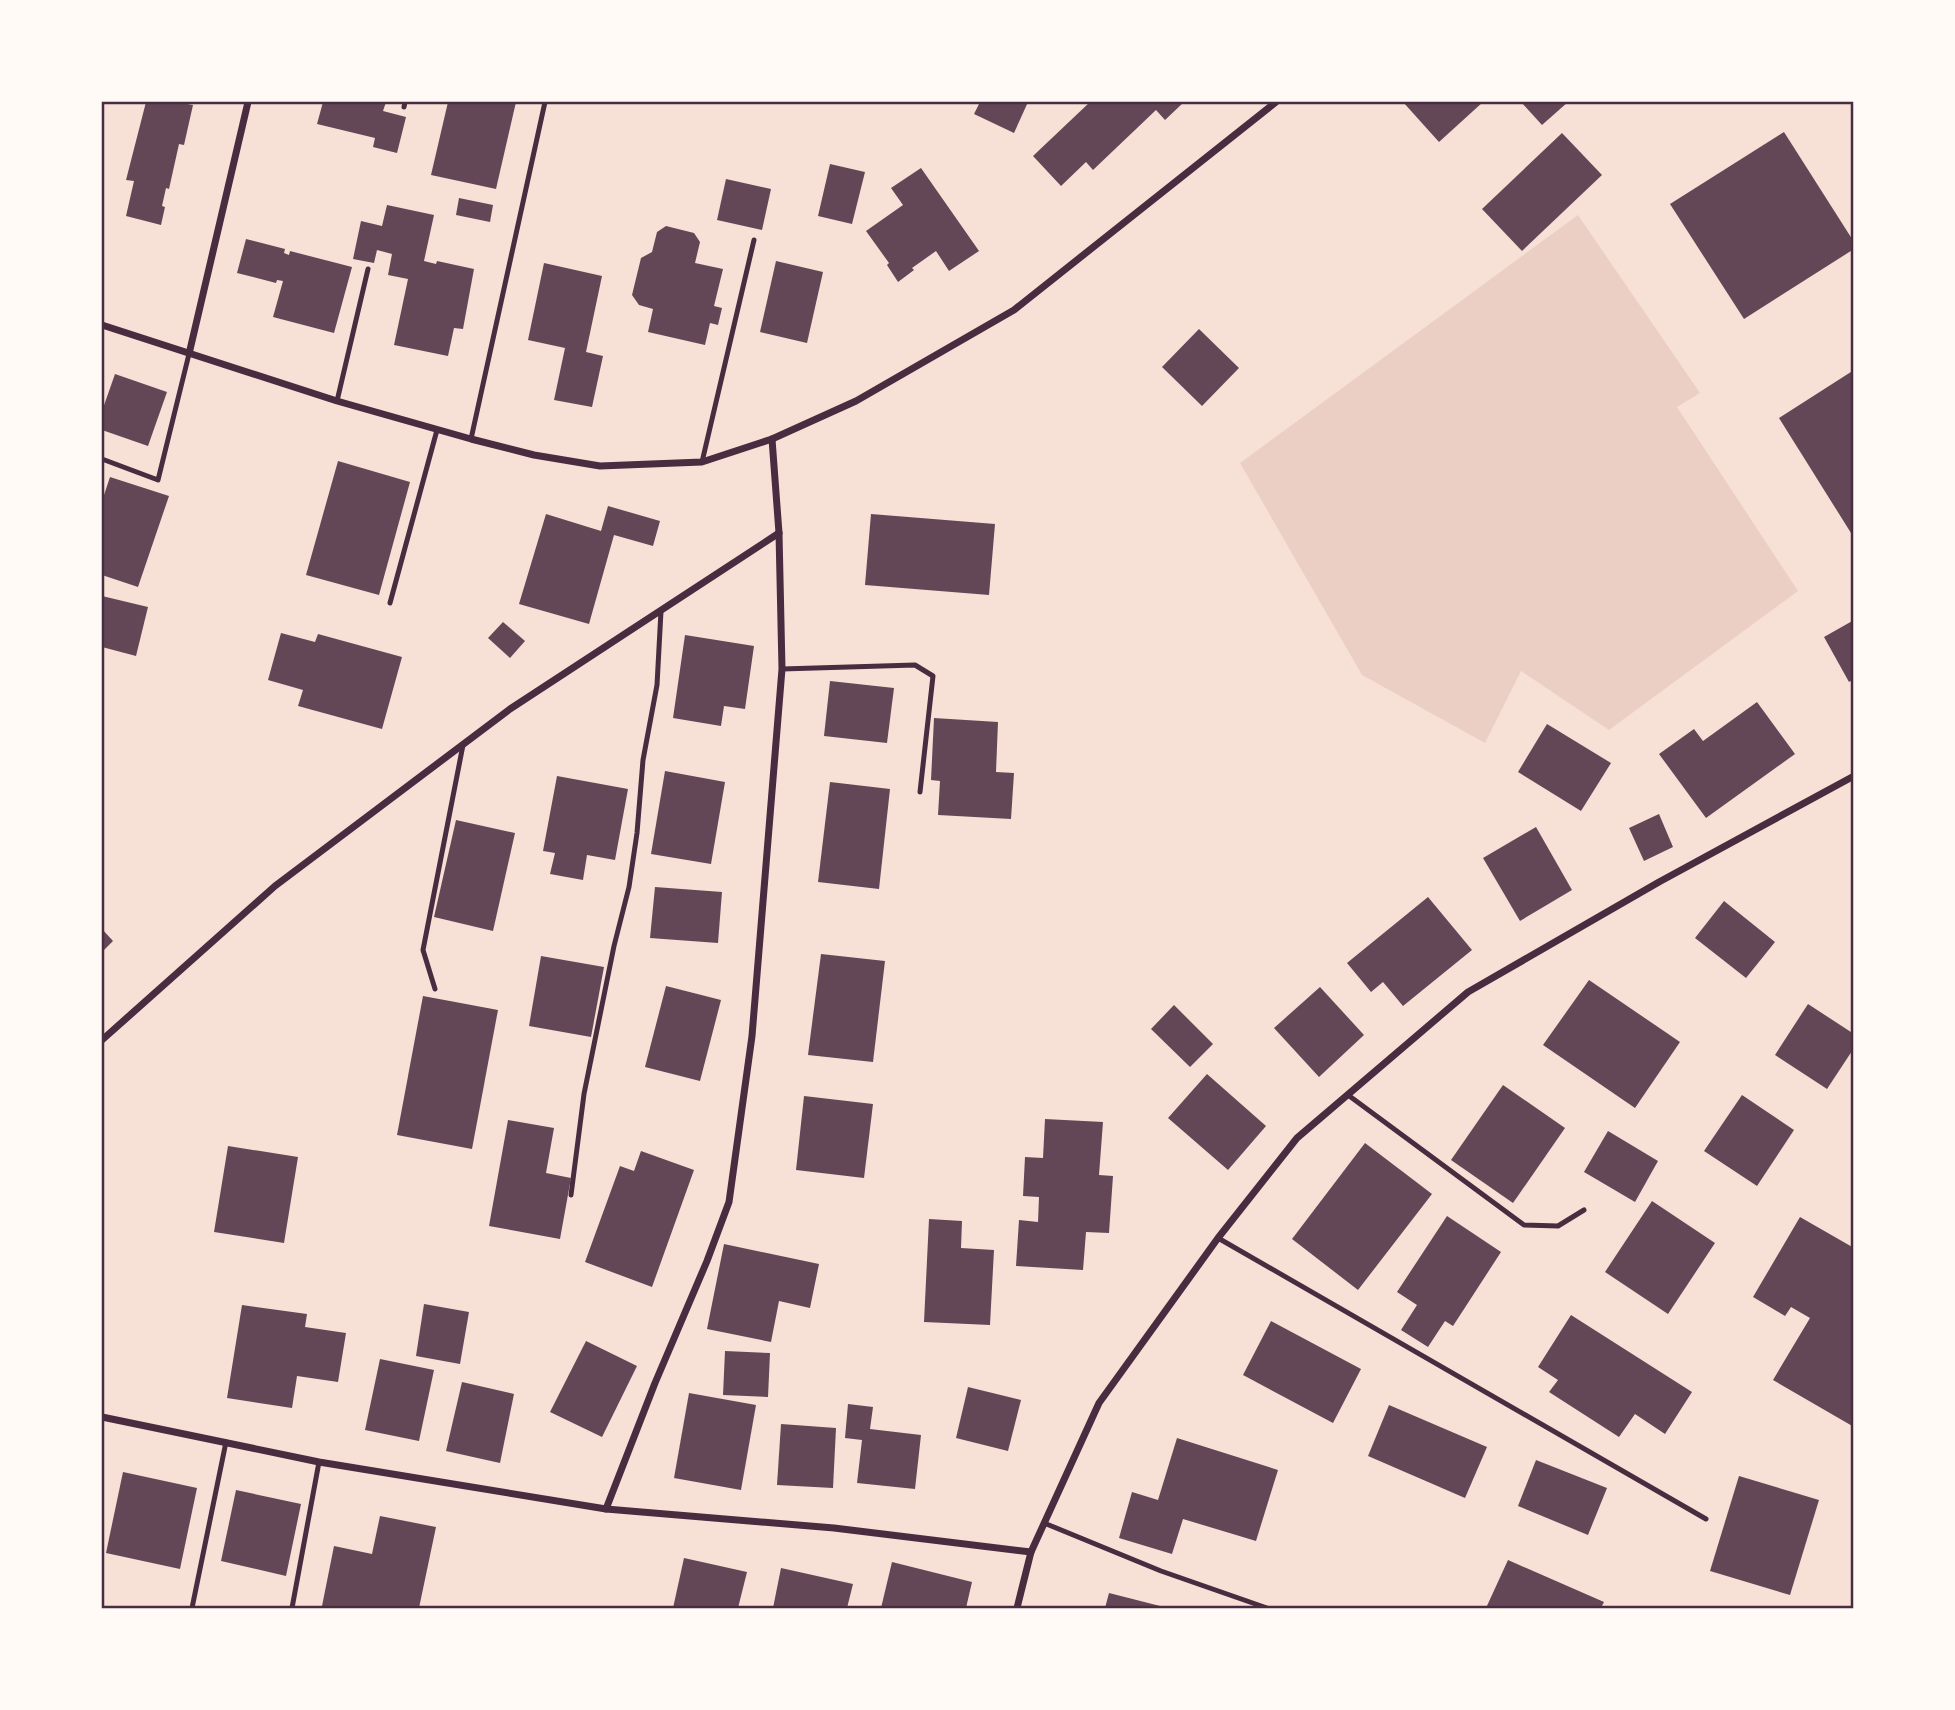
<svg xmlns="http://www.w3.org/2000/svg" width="1955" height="1710" font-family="Inter,sans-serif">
<rect width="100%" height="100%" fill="#f7e1d7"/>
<path fill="#ebcfc5" d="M1578 215 1700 393 1677 407 1798 591 1609 730 1521 671 1485 743 1362 675 1240 463Z"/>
<g fill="#644757">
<path d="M146 102H177L193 105 184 145 179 144 169 189 166 188 162 206 165 207 161 225 126 216 134 181 126 180Z"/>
<path d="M323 102H386L383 111 406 117 397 153 373 147 375 138 317 124Z"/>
<path d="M448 102H516L496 189 431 175Z"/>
<path d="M980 102H1028L1014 133 974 114Z"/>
<path d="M1090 102H1184L1165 120 1156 110 1093 170 1086 162 1061 186 1033 156Z"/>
<path d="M1403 102H1483L1439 142Z"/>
<path d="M1521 102H1568L1542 125Z"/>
<path d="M1784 132 1854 242V249L1744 319 1670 204Z"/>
<path d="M1562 133 1602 175 1522 251 1482 209Z"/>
<path d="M830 164 865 172 852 224 818 216Z"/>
<path d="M921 168 979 251 949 271 936 251 912 268 914 270 898 282 887 265 889 263 866 231 903 205 891 188Z"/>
<path d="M726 179 771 189 762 230 717 220Z"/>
<path d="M459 198 493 205 490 222 456 215Z"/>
<path d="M387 205 434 215 424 261 436 264 437 261 474 269 463 329 454 328 448 356 394 345 408 279 388 275 392 254 377 250 374 263 353 259 361 221 382 226Z"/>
<path d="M666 226 694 233 700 242 695 263 723 269 714 306 722 308 718 325 710 323 705 345 648 332 653 309 639 305 632 295 641 258 652 252 657 232Z"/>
<path d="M246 239 285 249 284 253 289 255 290 251 352 267 334 333 273 317 283 281 277 280 276 283 237 273Z"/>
<path d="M776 261 823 272 807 343 760 332Z"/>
<path d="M544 263 602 276 586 352 603 356 592 407 554 400 565 348 528 340Z"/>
<path d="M1199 329 1239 368 1202 406 1162 367Z"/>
<path d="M1854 370V531L1851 533 1779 418Z"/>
<path d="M115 374 167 392 148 446 102 430V411Z"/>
<path d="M338 461 410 482 379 595 306 575Z"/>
<path d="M110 477 169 496 138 587 102 575V501Z"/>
<path d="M608 506 660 521 653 546 614 535 589 624 519 604 546 514 601 531Z"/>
<path d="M871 514 995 524 989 595 865 585Z"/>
<path d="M102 596 148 607 136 656 102 647Z"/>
<path d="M1854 620V679L1849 682 1824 637Z"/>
<path d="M503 622 525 641 510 658 488 638Z"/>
<path d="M281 633 315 642 318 634 402 657 382 729 298 706 303 690 268 680Z"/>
<path d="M685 635 754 646 745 709 724 706 721 726 673 718Z"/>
<path d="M830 681 894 688 887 743 824 736Z"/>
<path d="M1757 702 1795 754 1706 818 1659 754 1694 729 1703 741Z"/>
<path d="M934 718 998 722 996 772 1014 773 1011 819 938 815 940 781 931 780Z"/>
<path d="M1547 724 1611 763 1581 811 1518 772Z"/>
<path d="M665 771 725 782 711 864 651 854Z"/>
<path d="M557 776 628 789 615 860 587 855 583 880 550 874 555 853 543 851Z"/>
<path d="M830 782 890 789 879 889 818 882Z"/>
<path d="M1659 814 1673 847 1644 861 1629 828Z"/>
<path d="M456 820 515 833 493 931 434 917Z"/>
<path d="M1536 827 1572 890 1520 921 1483 858Z"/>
<path d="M655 887 722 892 718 943 650 938Z"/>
<path d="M1428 897 1472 950 1403 1006 1383 982 1371 992 1347 963Z"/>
<path d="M1724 901 1775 942 1746 978 1695 938Z"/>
<path d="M102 929 113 941 102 952Z"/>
<path d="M821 954 885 961 873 1062 808 1055Z"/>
<path d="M541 956 604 967 591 1037 529 1026Z"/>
<path d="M1589 980 1680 1042 1635 1108 1543 1045Z"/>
<path d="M666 986 721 1000 700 1081 645 1067Z"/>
<path d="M1320 987 1364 1035 1319 1077 1274 1028Z"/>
<path d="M423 996 498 1010 472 1149 397 1135Z"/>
<path d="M1808 1004 1854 1034V1048L1827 1089 1775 1055Z"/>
<path d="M1174 1005 1213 1044 1190 1067 1151 1029Z"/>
<path d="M1207 1074 1266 1126 1228 1170 1168 1118Z"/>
<path d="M1503 1085 1565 1128 1513 1203 1451 1160Z"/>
<path d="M1742 1095 1794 1130 1757 1186 1704 1151Z"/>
<path d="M804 1096 873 1104 864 1178 796 1170Z"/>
<path d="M1045 1119 1103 1122 1099 1175 1113 1176 1109 1233 1086 1232 1083 1270 1016 1266 1019 1220 1038 1222 1039 1197 1023 1196 1025 1157 1043 1158Z"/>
<path d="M508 1120 554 1128 546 1173 571 1178 560 1239 489 1226Z"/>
<path d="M1608 1131 1658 1161 1635 1202 1584 1172Z"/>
<path d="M1365 1143 1432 1194 1358 1290 1292 1239Z"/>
<path d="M228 1146 298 1157 284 1243 214 1232Z"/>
<path d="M641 1151 694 1170 652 1287 585 1262 620 1166 634 1171Z"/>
<path d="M1652 1201 1715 1243 1668 1314 1605 1272Z"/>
<path d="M1447 1216 1501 1252 1453 1326 1445 1321 1428 1347 1401 1330 1417 1305 1397 1292Z"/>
<path d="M1800 1217 1854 1248V1427L1773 1380 1810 1318 1791 1307 1785 1316 1753 1297Z"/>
<path d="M929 1219 962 1221 961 1248 994 1250 990 1325 924 1322Z"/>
<path d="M724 1244 819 1264 810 1308 779 1301 771 1342 707 1329Z"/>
<path d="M424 1304 469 1312 460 1364 416 1356Z"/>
<path d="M242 1305 307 1314 305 1327 346 1333 338 1382 297 1376 292 1408 227 1398Z"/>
<path d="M1571 1315 1692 1392 1665 1434 1635 1414 1619 1437 1549 1392 1558 1380 1538 1367Z"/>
<path d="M1271 1321 1361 1369 1333 1423 1243 1375Z"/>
<path d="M586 1341 637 1366 602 1437 550 1412Z"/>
<path d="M725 1351 770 1353 768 1397 723 1395Z"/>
<path d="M380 1359 434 1370 419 1441 365 1430Z"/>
<path d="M462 1382 514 1394 500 1463 446 1451Z"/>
<path d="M968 1387 1021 1400 1008 1451 956 1438Z"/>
<path d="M689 1393 756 1405 741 1490 674 1478Z"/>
<path d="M848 1404 873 1407 870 1429 921 1435 915 1489 857 1483 862 1440 845 1438Z"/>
<path d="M1389 1405 1487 1447 1465 1498 1368 1456Z"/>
<path d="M781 1424 836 1428 833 1488 777 1485Z"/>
<path d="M1177 1438 1278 1470 1256 1541 1183 1519 1172 1554 1119 1538 1132 1492 1158 1500Z"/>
<path d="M1536 1460 1607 1488 1588 1535 1518 1506Z"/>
<path d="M123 1472 197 1488 180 1569 106 1553Z"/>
<path d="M1739 1476 1819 1500 1790 1595 1710 1571Z"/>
<path d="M236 1490 301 1504 286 1576 221 1561Z"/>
<path d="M380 1516 436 1527 419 1608H333L322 1606 334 1546 372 1554Z"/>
<path d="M684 1558 747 1572 738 1608H673Z"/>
<path d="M1508 1560 1604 1602 1601 1608H1486Z"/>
<path d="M892 1562 972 1582 966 1608H881Z"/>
<path d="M781 1568 853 1584 847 1608H773Z"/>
<path d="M1109 1593 1168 1608H1105Z"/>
</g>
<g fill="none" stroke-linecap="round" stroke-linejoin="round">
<g stroke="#4a2c40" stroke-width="5">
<path d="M404 107 405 102"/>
<path d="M337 401 368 269"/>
<path d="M471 439 545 102"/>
<path d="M102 459 158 480 189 354"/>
<path d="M702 462 754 240"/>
<path d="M390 603 437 430"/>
<path d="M782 669 915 665 933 676 920 792"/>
<path d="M435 989 423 950 463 745"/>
<path d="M1348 1095 1524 1225 1558 1226 1584 1210"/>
<path d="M571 1195 584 1094 614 946 629 887 637 833 643 760 657 685 661 611"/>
<path d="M1218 1238 1706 1519"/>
<path d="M1044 1523 1161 1571 1267 1608"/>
<path d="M192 1608 226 1442"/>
<path d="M292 1608 319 1462"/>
</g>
<g stroke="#4a2c40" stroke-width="7">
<path d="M102 325 337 401 471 439 534 455 600 466 702 462 772 439 856 401 1014 310 1276 102"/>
<path d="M189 354 248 102"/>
<path d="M102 1040 275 886 510 709 779 533"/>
<path d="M102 1417 319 1462 606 1509 834 1528 1031 1552"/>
<path d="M606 1509 655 1383 707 1261 729 1202 752 1036 782 669 779 533 772 439"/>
<path d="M1017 1608 1031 1552 1099 1403 1218 1238 1297 1138 1468 992 1659 882 1854 776"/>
</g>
</g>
<rect width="1955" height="1710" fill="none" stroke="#fffaf5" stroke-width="206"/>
<rect x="103" y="103" width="1749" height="1504" fill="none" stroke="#4a2c40" stroke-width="2.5"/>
</svg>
